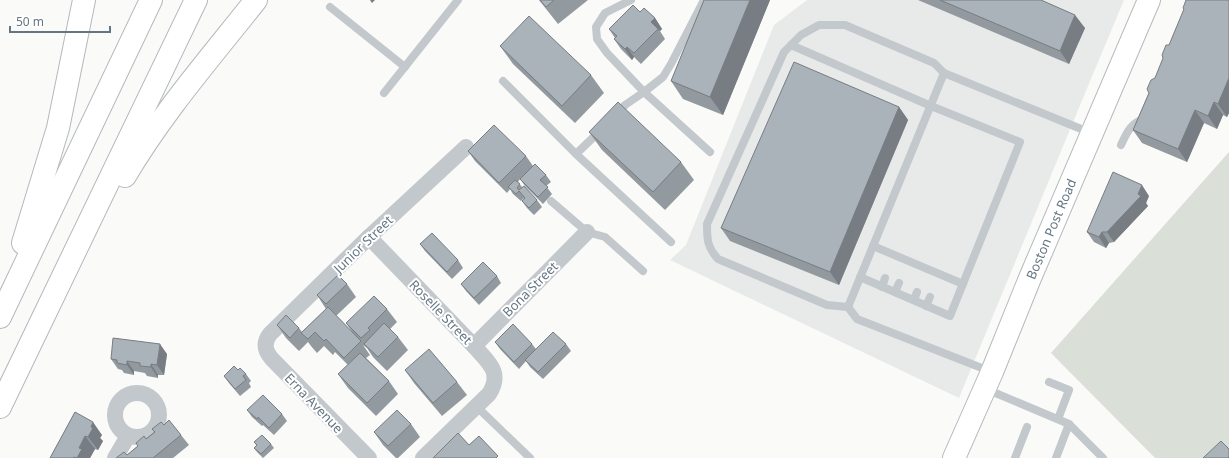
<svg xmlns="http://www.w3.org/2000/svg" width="1229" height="458" font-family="'Noto Sans',sans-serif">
<rect width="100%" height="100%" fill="#fafaf8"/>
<path fill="#e8e9e9" d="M807 0H1124L1083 98 959 398 670 260 686 245 774 25Z"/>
<path fill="#dadfd7" d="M1229 152V458H1155L1051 353Z"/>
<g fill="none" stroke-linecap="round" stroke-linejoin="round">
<g stroke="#b5babe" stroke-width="24">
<path id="primary" d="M954 458 992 372 1030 278 1149 0"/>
</g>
<g stroke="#b4b9bd" stroke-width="24">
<g id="highway">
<path d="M125 176C162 113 211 57 256 0"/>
<path d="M23 243 58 128 84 0"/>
<path d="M0 317 151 0"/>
<path d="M0 407 196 0"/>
</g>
</g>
<g stroke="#c3c8cc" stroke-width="8">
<path d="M631 0 605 13 596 27 597 39 607 53 644 92 663 77 671 64 704 0"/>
<path d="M330 7 405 67"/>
<path d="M791 45 931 106 1020 142 950 316 860 277"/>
<path d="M503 81 576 154 671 242"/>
<path d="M384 93 458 0"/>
<path d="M616 115 625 105 644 92 710 152"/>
<path d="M1121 145C1127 132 1131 123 1145 118"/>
<path d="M576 154 601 130"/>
<path d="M551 201 587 232 605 237 643 271"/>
<path d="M873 246 963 284"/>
<path d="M882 287 885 278"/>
<path d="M895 292 899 283"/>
<path d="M914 300 917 292"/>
<path d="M926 306 930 297"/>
<path d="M848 307 944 73"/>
<path d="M992 372 857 319 848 307 827 305 718 259C707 247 707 239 707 224L784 52 801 35 819 25H845L934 63 944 73 1091 133"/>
<path d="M1049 382 1069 390 1058 419"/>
<path d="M986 389 1069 424"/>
<path d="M476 406 530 458"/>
<path d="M1015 458 1027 427"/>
<path d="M1056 458 1069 424 1103 458"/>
</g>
<g stroke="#c3c8cc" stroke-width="16">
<path d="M369 237 474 346C488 362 503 372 489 394L423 458"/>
<path d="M474 346 587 232"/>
<circle cx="137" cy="415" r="22"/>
<path d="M115 458 128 436"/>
<path d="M369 458 272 359C265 351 263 343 270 334L369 237 466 147"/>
</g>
<use href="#primary" stroke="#fff" stroke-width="22"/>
<use href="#highway" stroke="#fff" stroke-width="22"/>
</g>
<g fill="#929a9f">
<path d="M539 0H588L558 24Z"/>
<path d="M704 0H770L723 115 683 99 671 81Z"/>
<path d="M918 0H1041L1085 28 1069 64Z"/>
<path d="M1229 0V113L1227 117 1223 115 1217 129 1204 123 1187 162 1142 143 1133 130 1184 10 1183 8Z"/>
<path d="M640 12 655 18 662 29 660 31 665 39 641 64 634 57 632 60 621 49 614 39 615 38 609 29Z"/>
<path d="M500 46 591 75 604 93 575 123 513 64Z"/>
<path d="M899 107 908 120 839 285 730 241 721 228Z"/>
<path d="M589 132 681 162 694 180 665 210 602 150Z"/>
<path d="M468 151 526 156 533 166 546 175 551 182 546 186 552 194 543 204 525 186 520 179 518 182 522 187 537 200 542 207 534 215 527 208 522 201 524 199V198L521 201 513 194 510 189 507 193 475 161Z"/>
<path d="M1149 196 1146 203 1148 206 1114 242 1109 243 1106 248 1094 242 1087 232Z"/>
<path d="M420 244 458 260 463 268 452 279 425 251Z"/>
<path d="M497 276 501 283 479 305 466 291 461 284Z"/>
<path d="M347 284 356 297 336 316 353 333 346 323 387 309 397 322 390 329 398 337 408 350 387 371 373 357 367 348 363 345 370 355 366 358 389 381 398 394 376 416 348 388 338 374 348 365 335 352 333 355 324 346 317 353 311 346 308 342 299 351 286 338 277 325 299 328 302 332 326 309 317 295Z"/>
<path d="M495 342 532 344 536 349 566 344 571 351 543 379 530 367 526 361 519 369 500 349Z"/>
<path d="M167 354 164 375H158V378L147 376 145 373 134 371V375L124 373 122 370 118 369 111 359Z"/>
<path d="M238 370 246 374 251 381 249 383 251 387 240 396 229 383 224 376Z"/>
<path d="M405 370 457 382 467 395 442 416 414 383Z"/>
<path d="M247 410 282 414 287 421 274 435 263 425 262 426 252 417Z"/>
<path d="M75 412 102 435 100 438 103 441 98 450 95 449 90 458H50Z"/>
<path d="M411 424 420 437 398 458H396L383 445 374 432Z"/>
<path d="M164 425 181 435 189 445 173 458H116L127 455 154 432 152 429Z"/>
<path d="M254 442 271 444 274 448 263 458 257 452 254 448 257 446Z"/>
</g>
<g fill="#777d82">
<path d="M370 0H375L372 3Z"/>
<path d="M750 0H770L723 115 710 97Z"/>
<path d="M1075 15 1085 28 1069 64 1060 51Z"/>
<path d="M655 18 662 29 660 31 651 22Z"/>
<path d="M627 47 634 57 632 60 625 49Z"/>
<path d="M1229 78V113L1227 117 1218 104Z"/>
<path d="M1214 102 1223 115 1217 129 1208 116Z"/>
<path d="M899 107 908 120 839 285 830 272Z"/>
<path d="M1195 110 1204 123 1187 162 1178 149Z"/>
<path d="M1142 185 1149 196 1146 203 1148 206 1114 242 1107 232 1138 194Z"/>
<path d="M1102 232 1109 243 1106 248 1099 237Z"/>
<path d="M160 344 167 354 164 375 157 365Z"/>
<path d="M127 361 134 371V375L127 365Z"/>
<path d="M151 364 158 375V378L151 367Z"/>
<path d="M93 422 102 435 100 438 103 441 98 450 88 437 91 427Z"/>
<path d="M85 436 95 449 90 458H77L79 448Z"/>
</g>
<g fill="#aab3b9" stroke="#777d82">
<path d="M540 0H554L546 7Z"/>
<path d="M704 0H750L710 97 671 81Z"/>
<path d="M940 0H1041L1075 15 1060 51Z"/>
<path d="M1186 0H1229V78L1218 104 1214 102 1208 116 1195 110 1178 149 1133 130 1149 93 1147 89 1151 80 1155 78 1163 58 1162 55 1166 45H1169L1184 9 1183 8Z"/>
<path d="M633 5 640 12 644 8 655 18 651 22 658 29 634 53 627 47 625 49 614 39 617 36 609 29Z"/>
<path d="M529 16 591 75 562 106 500 46Z"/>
<path d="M794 62 899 107 830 272 721 228Z"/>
<path d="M618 102 681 162 653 192 589 132Z"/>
<path d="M494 125 526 156 499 183 468 151Z"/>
<path d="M535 164 546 175 540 180 548 187 538 197 520 179Z"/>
<path d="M1113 172 1142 185 1138 194 1141 196 1107 232H1102L1099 237 1087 232Z"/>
<path d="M515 180 520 184 517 188 519 190 524 186 537 200 529 208 522 201 525 198 519 191 516 194 508 187Z"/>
<path d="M432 233 458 260 447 272 420 244Z"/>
<path d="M483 262 497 276 474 298 461 284Z"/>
<path d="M338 275 347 284 326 304 317 295Z"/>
<path d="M374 296 387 309 368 328 370 330 361 338 346 323Z"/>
<path d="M328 307 361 341 344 358 326 339 324 341 315 332 308 339 301 333Z"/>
<path d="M286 315 299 328 290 338 277 325Z"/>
<path d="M384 323 398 337 378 357 364 344Z"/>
<path d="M513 324 532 344 514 362 495 342Z"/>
<path d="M553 332 566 344 538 372 525 360Z"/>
<path d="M113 338 160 344 157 365 151 364V367L140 366V363L127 361V365L117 363V360L111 359Z"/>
<path d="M429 349 457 382 433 403 405 370Z"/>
<path d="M360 353 389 381 367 403 338 374Z"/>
<path d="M234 366 238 370 240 368 246 374 243 376 246 380 235 389 224 376Z"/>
<path d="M263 395 282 414 269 428 258 417 257 419 247 410Z"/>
<path d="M397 410 411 424 388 446 374 432Z"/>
<path d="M75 412 93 422 91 427 93 428 88 437 85 436 79 448 82 449 77 458 74 457V458H50Z"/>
<path d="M169 420 181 435 153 458H116L124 452 127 455 138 446 136 443 144 436 146 439 155 432 152 429 161 422 164 425Z"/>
<path d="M458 433 469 445 479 436 498 456 496 458H433Z"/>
<path d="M262 435 271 444 261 454 254 448 257 445 254 442Z"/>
<path d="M1221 441 1229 449V457L1228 458H1203Z"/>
</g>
<g text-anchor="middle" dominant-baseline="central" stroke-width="4" stroke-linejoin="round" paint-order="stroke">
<g font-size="13" fill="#657683" stroke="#fff">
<text transform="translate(1051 229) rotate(-67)">Boston Post Road</text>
<text transform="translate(363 244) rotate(-44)">Junior Street</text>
<text transform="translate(530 289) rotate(-45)">Bona Street</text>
<text transform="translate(441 312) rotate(46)">Roselle Street</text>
<text transform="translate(314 403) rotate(46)">Erna Avenue</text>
</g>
</g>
<path d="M10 26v6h100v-6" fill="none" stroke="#657683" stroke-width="2"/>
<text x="16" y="26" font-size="12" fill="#657683" stroke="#ffffff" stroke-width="3" paint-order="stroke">50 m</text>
</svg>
